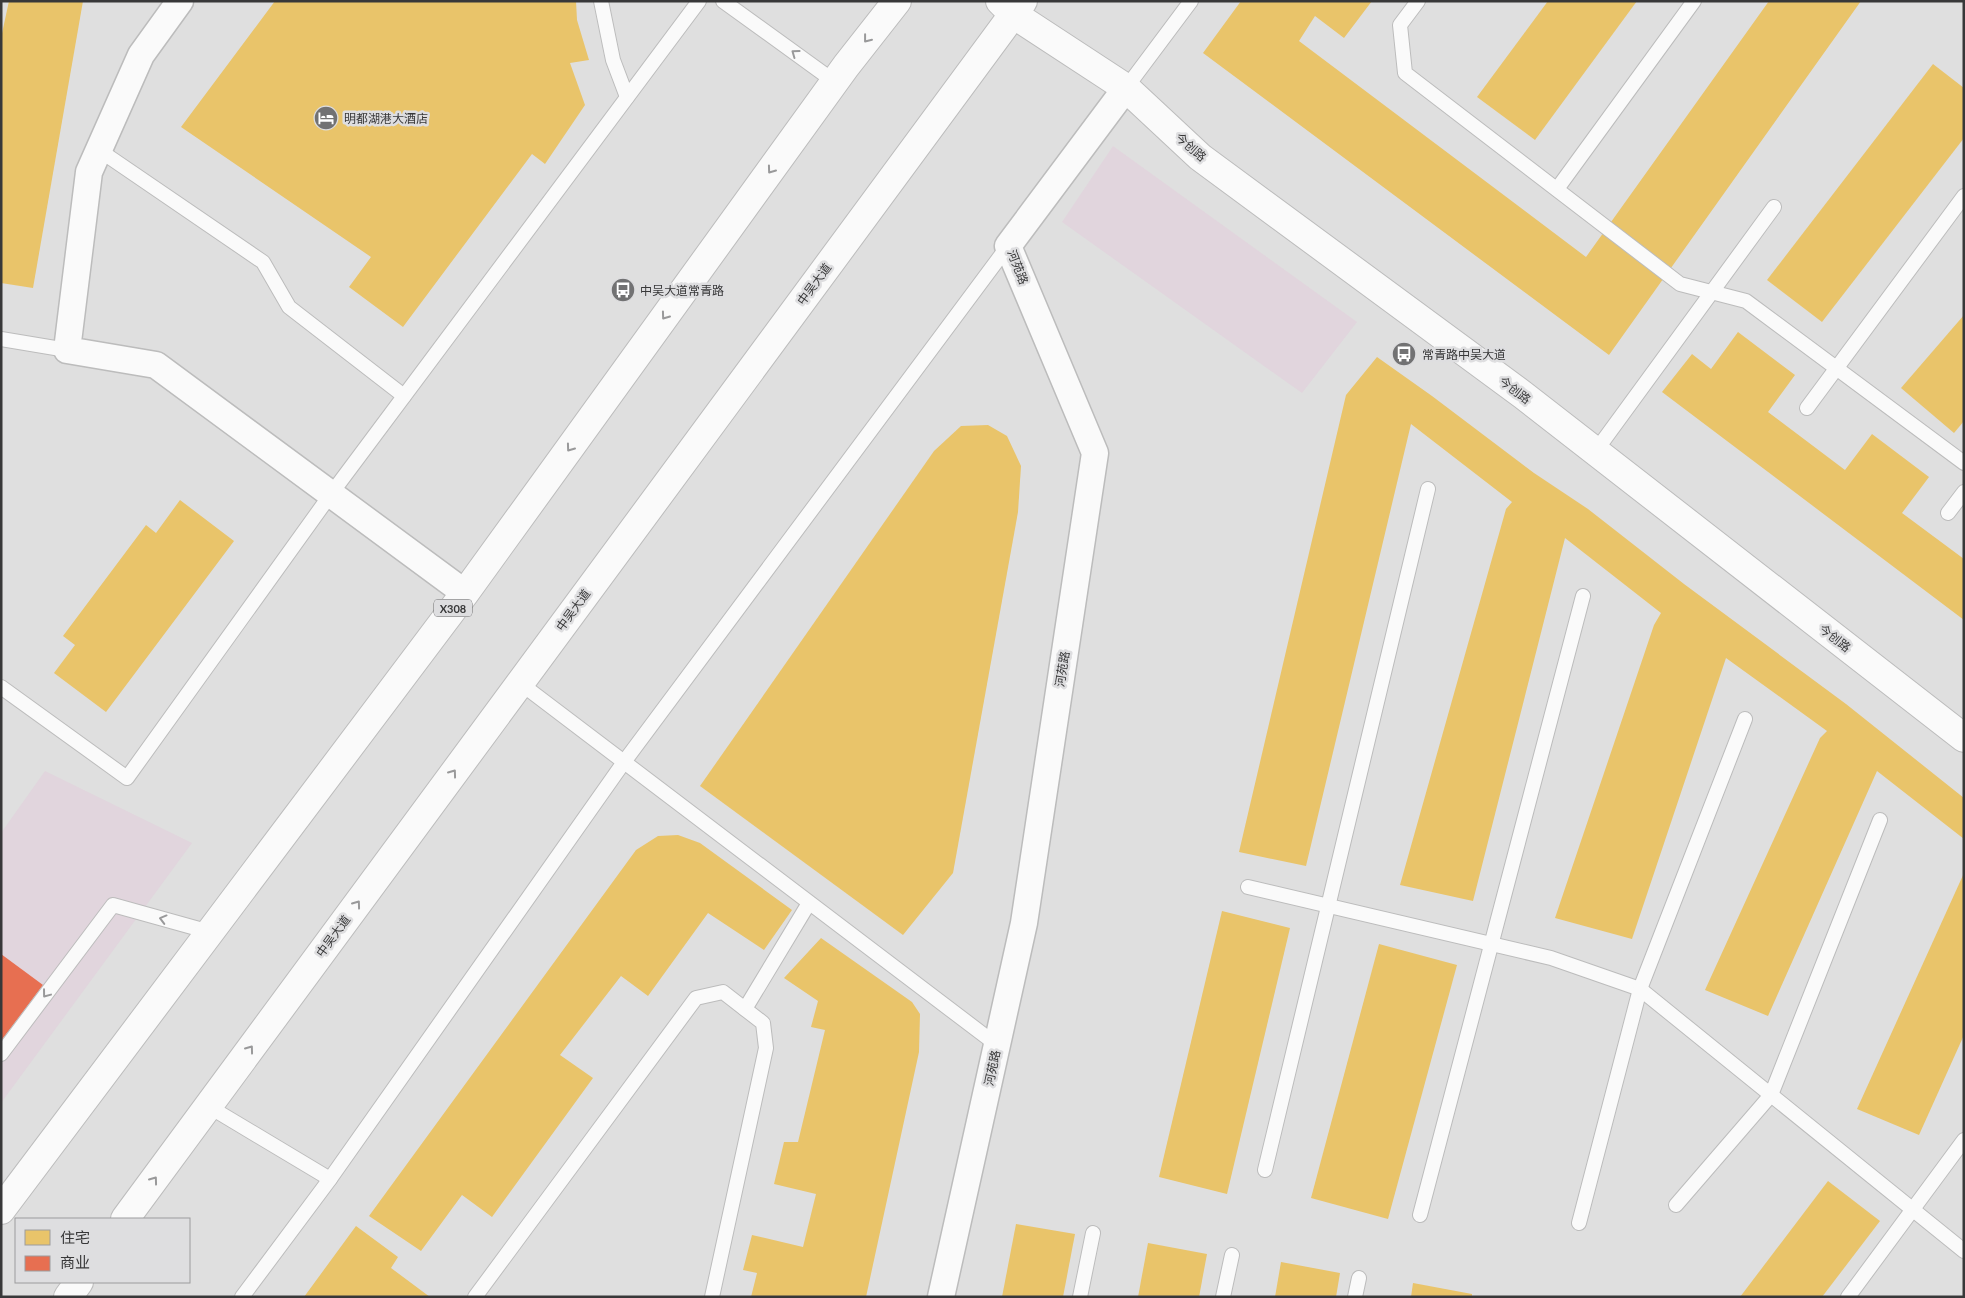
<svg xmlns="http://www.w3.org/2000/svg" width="1965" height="1298" font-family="Lato,'Noto Sans SC',sans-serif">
<rect width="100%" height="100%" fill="#dfdfdf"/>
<g fill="#e1d5dd">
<path d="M1113 146 1357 322 1302 393 1062 222Z"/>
<path d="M45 771 192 843 1 1103V833Z"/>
</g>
<g fill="#e9c46a">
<path d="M9 1H83L33 288 1 283V38Z"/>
<path d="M275 1H576L577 20 589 60 570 63 585 105 545 164 532 154 403 327 349 287 371 257 181 127Z"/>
<path d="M1241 1H1372L1344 38 1315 16 1299 41 1586 257 1769 1H1861L1609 355 1203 53Z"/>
<path d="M1548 1H1637L1535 140 1477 97Z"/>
<path d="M1933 64 1964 88V138L1822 322 1767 280Z"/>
<path d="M1964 315V421L1954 433 1901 388Z"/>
<path d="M1738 332 1795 375 1768 412 1845 470 1872 434 1929 477 1902 513 1964 559V620L1662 392 1692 354 1711 369Z"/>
<path d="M1377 357 1432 396 1534 473 1588 509 1684 584 1846 704 1964 798V839L1877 771 1768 1016 1705 990 1820 738 1827 731 1726 658 1632 939 1555 918 1654 625 1661 613 1565 538 1473 901 1400 885 1506 509 1512 502 1411 424 1306 866 1239 852 1346 395Z"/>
<path d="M988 425 1007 436 1021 466 1018 512 953 873 903 935 700 786 934 451 961 426Z"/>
<path d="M180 500 234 541 106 712 54 673 75 645 63 636 146 525 156 533Z"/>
<path d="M678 835 700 843 792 910 764 950 708 913 648 996 621 976 560 1055 593 1078 492 1217 462 1195 421 1251 369 1216 636 850 658 836Z"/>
<path d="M1964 873V1035L1919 1135 1857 1109Z"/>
<path d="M1222 911 1290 928 1227 1194 1159 1177Z"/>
<path d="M821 938 912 1002 920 1014 919 1052 866 1297H751L757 1273 743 1270 752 1235 803 1247 816 1194 774 1184 784 1142H798L825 1030 811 1027 818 1001 784 978Z"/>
<path d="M1379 944 1457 965 1388 1219 1311 1198Z"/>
<path d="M1828 1181 1880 1221 1822 1297H1740Z"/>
<path d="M1016 1224 1075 1234 1063 1297H1002Z"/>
<path d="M356 1226 398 1257 391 1268 430 1297H304Z"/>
<path d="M1148 1243 1207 1254 1199 1297H1138Z"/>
<path d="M1281 1262 1340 1273 1336 1297H1275Z"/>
<path d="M1413 1283 1472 1294V1297H1411Z"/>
</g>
<path fill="#e76f51" d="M1 954 43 985 1 1041Z"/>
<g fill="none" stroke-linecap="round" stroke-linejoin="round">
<g stroke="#bcbcbc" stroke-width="16">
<g id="service">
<path d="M601 1 613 60 627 97"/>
<path d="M723 1 835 82"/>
<path d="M1418 1 1400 25 1405 73 1680 284 1746 301 1964 463"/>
<path d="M1126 88 1191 1"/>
<path d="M99 150 263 262 289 307 404 396"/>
<path d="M1557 189 1694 1"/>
<path d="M1 339 67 350"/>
<path d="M1807 408 1964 196"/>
<path d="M1595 452 1774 207"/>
<path d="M1948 513 1964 492"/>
<path d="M520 683 997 1045"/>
<path d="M1 687 127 778 331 494 699 1"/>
<path d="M1248 887 1551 958 1640 989 1964 1251"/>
<path d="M745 1009 809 903"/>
<path d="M1 1054 113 905 210 932"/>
<path d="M208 1106 330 1179"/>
<path d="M1265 1170 1428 489"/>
<path d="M1676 1205 1771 1095 1880 820"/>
<path d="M1420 1215 1583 596"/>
<path d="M1579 1223 1640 989 1745 719"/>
<path d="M242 1297 330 1179 624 762 1008 246"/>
<path d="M475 1297 696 998 723 992 763 1023 766 1048 712 1297"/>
<path d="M1080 1297 1093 1233"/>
<path d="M1223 1297 1232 1255"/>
<path d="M1355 1297 1359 1278"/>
<path d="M1848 1297 1964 1140"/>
</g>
</g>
<g stroke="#bcbcbc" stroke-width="29">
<g id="minor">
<path d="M180 1 141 55 89 172 67 350 156 365 465 593"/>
<path d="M941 1297 1024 923 1095 453 1008 246 1126 88"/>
</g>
</g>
<g stroke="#bcbcbc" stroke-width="30">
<path id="secondary" d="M1000 1 1013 14 1126 88 1200 157 1523 395 1964 738"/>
</g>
<g stroke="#bcbcbc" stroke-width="30">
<g id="primary">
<path d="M1 1210 465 593 846 66 897 1"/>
<path d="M125 1219 1023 1"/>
<path d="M68 1297 79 1282"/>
</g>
</g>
<use href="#service" stroke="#fafafa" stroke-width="14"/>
<use href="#minor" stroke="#fafafa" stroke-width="26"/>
<use href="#secondary" stroke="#fafafa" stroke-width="28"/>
<use href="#primary" stroke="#fafafa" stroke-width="28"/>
</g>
<defs><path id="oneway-chevron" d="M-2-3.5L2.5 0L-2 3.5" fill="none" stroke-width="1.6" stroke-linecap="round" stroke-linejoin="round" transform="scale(1.25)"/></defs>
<g stroke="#99999a">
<use href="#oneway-chevron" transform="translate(867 39) rotate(128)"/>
<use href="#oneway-chevron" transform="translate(795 53) rotate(-144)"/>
<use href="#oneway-chevron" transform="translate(771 170) rotate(126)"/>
<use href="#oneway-chevron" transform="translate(665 316) rotate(126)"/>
<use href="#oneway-chevron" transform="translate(570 448) rotate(126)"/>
<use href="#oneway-chevron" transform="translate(453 773) rotate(-54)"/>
<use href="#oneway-chevron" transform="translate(357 904) rotate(-54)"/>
<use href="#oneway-chevron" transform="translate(163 919) rotate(-165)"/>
<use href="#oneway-chevron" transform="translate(46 994) rotate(127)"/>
<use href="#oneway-chevron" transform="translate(250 1049) rotate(-54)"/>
<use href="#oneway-chevron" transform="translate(154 1180) rotate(-54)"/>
</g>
<defs>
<g id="hotel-disc" transform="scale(1.25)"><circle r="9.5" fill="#727273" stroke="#dedee0"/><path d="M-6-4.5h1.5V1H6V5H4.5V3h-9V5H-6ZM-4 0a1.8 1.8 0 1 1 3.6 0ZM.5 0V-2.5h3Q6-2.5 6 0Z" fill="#fff"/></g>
<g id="bus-disc" transform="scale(1.25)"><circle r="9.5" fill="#727273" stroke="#dedee0"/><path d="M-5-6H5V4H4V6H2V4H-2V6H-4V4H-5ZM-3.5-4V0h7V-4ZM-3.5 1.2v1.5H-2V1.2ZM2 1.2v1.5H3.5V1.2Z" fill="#fff"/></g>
</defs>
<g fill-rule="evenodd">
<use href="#hotel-disc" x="326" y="118"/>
<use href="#bus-disc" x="623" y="290"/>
<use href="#bus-disc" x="1404" y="354"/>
</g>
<g text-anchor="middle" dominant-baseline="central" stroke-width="5" stroke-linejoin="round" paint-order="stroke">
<rect fill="#dedee0" stroke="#6a6a6b" stroke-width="1" x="434" y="599.5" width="38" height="17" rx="4"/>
<g font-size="11" font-weight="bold" fill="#383839">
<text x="453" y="608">X308</text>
</g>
<g font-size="12" fill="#383839" stroke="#dedee0" text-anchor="start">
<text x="344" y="118">明都湖港大酒店</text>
<text x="640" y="290">中吴大道常青路</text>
<text x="1422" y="354">常青路中吴大道</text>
</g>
<g font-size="12" fill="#383839" stroke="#dedee0">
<text transform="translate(1191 147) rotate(41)">今创路</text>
<text transform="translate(1018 267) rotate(69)">河苑路</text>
<text transform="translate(814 284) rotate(-54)">中吴大道</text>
<text transform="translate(1515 390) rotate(37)">今创路</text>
<text transform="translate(573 610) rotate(-54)">中吴大道</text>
<text transform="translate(1835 638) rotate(38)">今创路</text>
<text transform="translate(1062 669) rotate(-81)">河苑路</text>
<text transform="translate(333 936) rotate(-54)">中吴大道</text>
<text transform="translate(992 1068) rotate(-78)">河苑路</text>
</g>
</g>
<rect width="1965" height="1298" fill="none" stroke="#383839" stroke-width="5"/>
<rect x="15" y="1218" width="175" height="65" fill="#dedee0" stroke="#9c9c9d"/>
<rect x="25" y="1230" width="25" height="15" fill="#e9c46a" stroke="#9c9c9d"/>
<text x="60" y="1243" font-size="15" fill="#383839">住宅</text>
<rect x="25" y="1256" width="25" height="15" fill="#e76f51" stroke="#9c9c9d"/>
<text x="60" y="1268" font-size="15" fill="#383839">商业</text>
</svg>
